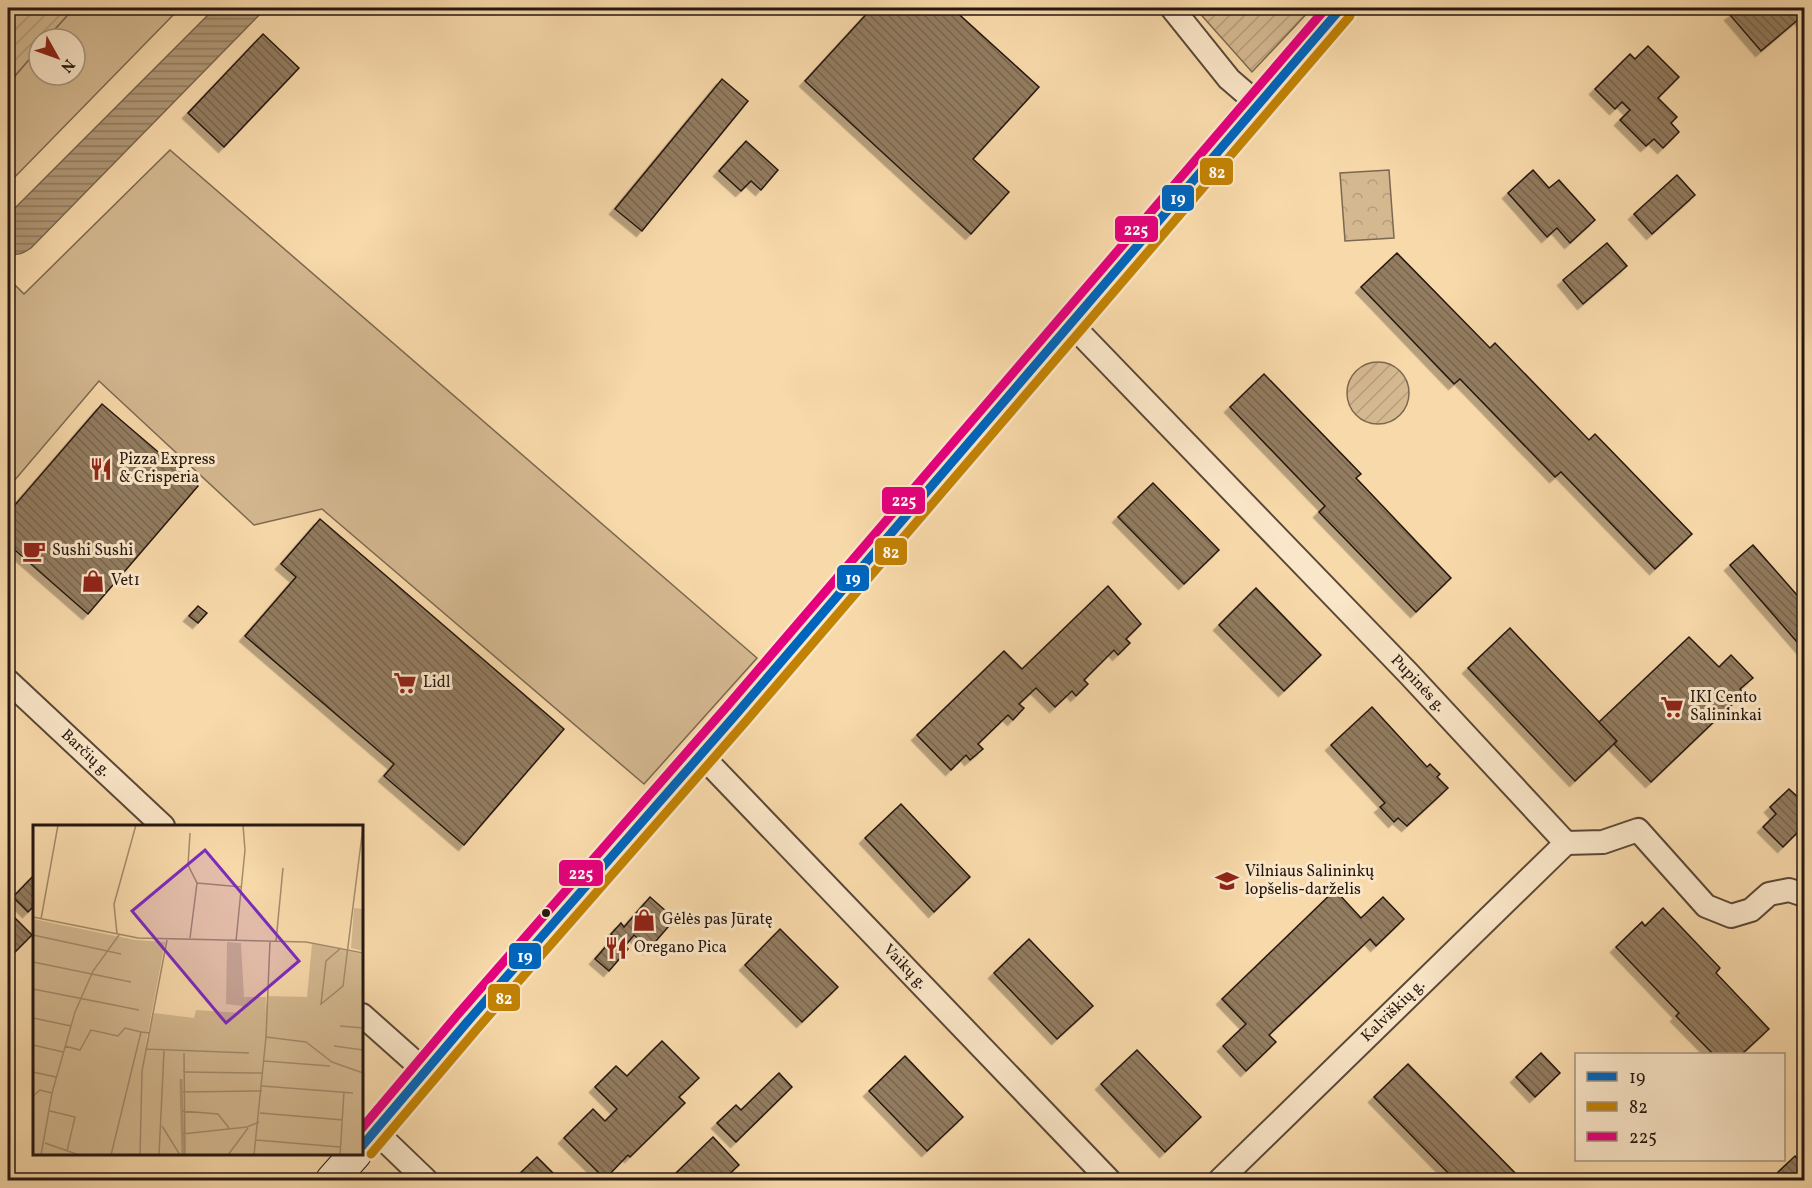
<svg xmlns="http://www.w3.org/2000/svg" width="1812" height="1188" font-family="Vollkorn,serif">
<defs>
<pattern id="park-crowns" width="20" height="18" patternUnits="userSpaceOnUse" patternTransform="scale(1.5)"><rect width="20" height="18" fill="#d4b890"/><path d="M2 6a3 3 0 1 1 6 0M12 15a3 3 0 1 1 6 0" fill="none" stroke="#b69d7b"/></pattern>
<pattern id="garden-furrows" width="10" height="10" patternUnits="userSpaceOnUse" patternTransform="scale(1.5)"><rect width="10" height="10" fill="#d4b890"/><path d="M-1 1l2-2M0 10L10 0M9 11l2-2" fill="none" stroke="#b69d7b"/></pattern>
<pattern id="water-rules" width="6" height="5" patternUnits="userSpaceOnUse" patternTransform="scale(1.5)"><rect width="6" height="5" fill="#b09776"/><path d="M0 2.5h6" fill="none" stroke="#8f7a5f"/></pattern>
<pattern id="building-back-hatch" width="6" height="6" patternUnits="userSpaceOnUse" patternTransform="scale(1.5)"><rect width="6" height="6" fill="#937c60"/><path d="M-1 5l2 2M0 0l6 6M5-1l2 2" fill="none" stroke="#78654e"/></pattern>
<filter id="shadow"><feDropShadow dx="-5.5" dy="5.5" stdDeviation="0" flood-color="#0004"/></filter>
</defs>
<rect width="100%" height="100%" fill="#f8d9aa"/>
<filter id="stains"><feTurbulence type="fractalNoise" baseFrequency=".00333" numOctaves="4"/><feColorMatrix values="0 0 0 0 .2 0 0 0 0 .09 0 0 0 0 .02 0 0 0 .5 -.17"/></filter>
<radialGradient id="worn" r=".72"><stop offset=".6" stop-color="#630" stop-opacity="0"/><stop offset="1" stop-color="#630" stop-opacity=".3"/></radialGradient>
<g fill="#d4b890" stroke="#7c6850" stroke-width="1.5">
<path d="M74 8H180L8 184V84L39 48V75H75V39H46Z"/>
<path d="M170 150 757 658 644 784 322 509 254 525 99 381 8 488V278L24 294Z"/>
</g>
<path fill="url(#park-crowns)" stroke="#7c6850" stroke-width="1.5" d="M1389 170 1394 238 1345 241 1340 173Z"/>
<g fill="url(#garden-furrows)" stroke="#7c6850" stroke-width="1.5">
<path d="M8 8H74L46 39H39V48L8 84Z"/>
<path d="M1195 8H1312L1252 72Z"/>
<circle cx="1378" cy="393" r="31"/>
</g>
<path fill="url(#water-rules)" stroke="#78644d" stroke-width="1.5" d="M215 8H266L31 248C22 254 17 256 8 253V215Z"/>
<g fill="url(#building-back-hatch)" stroke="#251710" stroke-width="1.5" filter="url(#shadow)">
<path d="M872 8H952L1039 87 973 159 1009 192 971 234 805 81Z"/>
<path d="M1740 8H1804V24L1800 18 1761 51 1730 15Z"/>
<path d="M263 34 299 68 224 147 188 113Z"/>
<path d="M1648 46 1679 77 1658 98 1677 117 1671 123 1679 132 1663 148 1654 139 1646 146 1620 120 1630 110 1622 102 1615 109 1595 89 1630 54 1635 59Z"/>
<path d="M722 79 748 101 642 231 615 209Z"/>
<path d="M746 141 778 170 761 190 751 181 741 191 719 171Z"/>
<path d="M1533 170 1549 188 1559 180 1595 220 1570 243 1557 228 1547 237 1508 193Z"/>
<path d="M1677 175 1695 195 1652 234 1634 214Z"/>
<path d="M1607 243 1627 266 1583 304 1563 280Z"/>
<path d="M1397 253 1490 348 1495 343 1589 440 1595 434 1692 534 1655 569 1561 472 1555 477 1460 379 1454 384 1361 287Z"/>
<path d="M1264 374 1361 474 1356 478 1451 578 1416 612 1319 512 1325 506 1230 407Z"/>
<path d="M102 404 198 486 88 614 8 544V513Z"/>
<path d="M1153 483 1219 550 1184 584 1118 517Z"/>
<path d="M320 519 564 729 464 845 384 776 394 764 245 636 296 577 281 564Z"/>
<path d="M1753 545 1804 603V650L1730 565Z"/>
<path d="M1108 586 1141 624 1126 639 1130 643 1118 655 1114 650 1084 680 1088 684 1076 696 1072 691 1055 707 1036 688 1019 704 1024 708 1013 720 1008 715 978 744 983 749 970 760 966 755 951 770 917 735 1004 651 1022 669Z"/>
<path d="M1256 588 1321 655 1284 691 1219 625Z"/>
<path d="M198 606 207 613 198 623 189 616Z"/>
<path d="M1510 628 1617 741 1575 781 1468 668Z"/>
<path d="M1689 637 1719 667 1731 655 1753 678 1740 689 1744 693 1651 782 1614 744 1617 741 1599 722Z"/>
<path d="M1372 707 1427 767 1430 764 1440 774 1437 777 1448 788 1407 826 1398 818 1394 822 1380 807 1385 803 1331 745Z"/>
<path d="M1789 789 1800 799 1804 795V832L1801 829 1783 847 1763 827 1776 814 1770 807Z"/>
<path d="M901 804 970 877 934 912 865 838Z"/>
<path d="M34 875V906L28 912 13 897Z"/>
<path d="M1335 890 1361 918 1383 897 1404 919 1376 946 1370 939 1269 1035 1276 1042 1246 1071 1223 1046 1246 1024 1222 999Z"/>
<path d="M650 897 675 919 649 949 634 935 625 946 628 949 609 971 595 959 614 937 611 934 621 923 624 927Z"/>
<path d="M1663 908 1720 968 1716 973 1769 1029 1742 1054H1713L1676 1016 1679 1013 1616 947 1642 922 1645 926Z"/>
<path d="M14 917 32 935 8 959V923Z"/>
<path d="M780 929 838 987 802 1022 745 965Z"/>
<path d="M1029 939 1093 1006 1057 1039 994 973Z"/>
<path d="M662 1041 699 1078 679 1097 685 1103 630 1157 628 1155 605 1179 564 1138 593 1109 605 1121 617 1109 595 1087 616 1066 627 1076Z"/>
<path d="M1137 1050 1201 1117 1165 1152 1101 1084Z"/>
<path d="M1541 1053 1560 1073 1535 1097 1516 1077Z"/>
<path d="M905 1056 963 1117 927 1151 869 1091Z"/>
<path d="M1408 1064 1522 1180H1455L1374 1097Z"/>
<path d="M779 1073 792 1087 736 1142 717 1123 736 1105 741 1110Z"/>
<path d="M713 1137 739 1165 723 1180H683L676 1173Z"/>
<path d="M1795 1156 1800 1162 1804 1158V1180H1779L1775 1175Z"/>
<path d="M537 1157 560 1180H513Z"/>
</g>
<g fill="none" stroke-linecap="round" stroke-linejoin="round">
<g stroke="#5a4836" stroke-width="26">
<g id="minor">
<path d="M1172 8 1229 79 1258 104"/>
<path id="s1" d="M1070 323 1408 673 1566 843 1603 842 1638 830 1706 906 1731 916 1751 910 1769 894 1789 890 1804 895"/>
<path id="s2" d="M8 681 163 826"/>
<path id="s3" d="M701 755 1109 1180"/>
<path d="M362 1015 426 1072"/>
<path d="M375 1131 426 1180"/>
<path id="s4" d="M1220 1180 1566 843"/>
</g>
</g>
<g stroke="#251710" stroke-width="34">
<g id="secondary">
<path d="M362 1146 468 1021 738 712 1341 8"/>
<path d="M332 1180 355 1154"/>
</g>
</g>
<use href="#minor" stroke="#fae6c8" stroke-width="22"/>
<use href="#secondary" stroke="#fae6c8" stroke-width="32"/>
<g stroke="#fae6c8" stroke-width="14">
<path id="bus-1" d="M362 1146 468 1021 738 712 1341 8"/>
</g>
<g stroke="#fae6c8" stroke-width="14">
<path id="bus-2" d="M371 1154 477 1029 747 720 1350 16"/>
</g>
<g stroke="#fae6c8" stroke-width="14">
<path id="bus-3" d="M362 1128 459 1013 729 704 1326 8"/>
</g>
<use href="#bus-1" stroke="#0065bd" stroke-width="9"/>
<use href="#bus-2" stroke="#c28204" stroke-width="9"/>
<use href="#bus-3" stroke="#e5007d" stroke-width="9"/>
</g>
<defs>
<g id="restaurant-bare" transform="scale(1.8)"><path d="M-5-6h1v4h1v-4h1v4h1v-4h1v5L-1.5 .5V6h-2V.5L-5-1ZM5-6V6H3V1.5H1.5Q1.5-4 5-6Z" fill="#8f2418" stroke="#fae6c8" stroke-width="2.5" paint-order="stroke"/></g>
<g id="cafe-bare" transform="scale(1.8)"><path d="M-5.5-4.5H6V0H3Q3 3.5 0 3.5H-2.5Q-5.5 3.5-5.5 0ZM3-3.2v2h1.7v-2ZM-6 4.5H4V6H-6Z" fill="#8f2418" stroke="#fae6c8" stroke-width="2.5" paint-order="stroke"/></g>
<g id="shop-bare" transform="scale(1.8)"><path d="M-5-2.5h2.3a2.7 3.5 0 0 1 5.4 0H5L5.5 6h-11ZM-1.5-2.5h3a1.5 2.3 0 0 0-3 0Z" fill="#8f2418" stroke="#fae6c8" stroke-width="2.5" paint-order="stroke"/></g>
<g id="supermarket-bare" transform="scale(1.8)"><path d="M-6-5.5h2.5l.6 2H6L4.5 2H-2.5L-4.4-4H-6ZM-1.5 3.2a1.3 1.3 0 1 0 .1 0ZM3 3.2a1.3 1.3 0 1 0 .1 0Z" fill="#8f2418" stroke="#fae6c8" stroke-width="2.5" paint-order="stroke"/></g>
<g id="school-bare" transform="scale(1.8)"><path d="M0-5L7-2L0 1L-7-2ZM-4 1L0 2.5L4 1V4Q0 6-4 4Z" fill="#8f2418" stroke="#fae6c8" stroke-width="2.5" paint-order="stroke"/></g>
</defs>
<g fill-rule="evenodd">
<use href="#restaurant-bare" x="101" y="469"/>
<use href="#cafe-bare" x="34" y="551"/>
<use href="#shop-bare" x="93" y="581"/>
<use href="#supermarket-bare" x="405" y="683"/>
<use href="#supermarket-bare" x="1672" y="707"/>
<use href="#school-bare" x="1227" y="881"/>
<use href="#shop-bare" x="644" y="920"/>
<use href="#restaurant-bare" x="616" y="948"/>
</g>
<circle fill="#251710" stroke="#fae6c8" stroke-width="2" cx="546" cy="913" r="5"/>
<g text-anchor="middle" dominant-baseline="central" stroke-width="6" stroke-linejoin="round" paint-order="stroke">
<g font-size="16" fill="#251710" stroke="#fae6c8" text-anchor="start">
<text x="119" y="460">Pizza Express<tspan x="119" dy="18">&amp; Crisperia</tspan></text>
<text x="52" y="551">Sushi Sushi</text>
<text x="111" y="581">Vet1</text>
<text x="423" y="683">Lidl</text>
<text x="1690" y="698">IKI Cento<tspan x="1690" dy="18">Salininkai</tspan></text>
<text x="1245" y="872">Vilniaus Salininkų<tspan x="1245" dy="18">lopšelis-darželis</tspan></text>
<text x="662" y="920">Gėlės pas Jūratę</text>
<text x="634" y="948">Oregano Pica</text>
</g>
<g font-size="16" fill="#251710" stroke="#fae6c8">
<text stroke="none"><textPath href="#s1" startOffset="501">Pupinės g.</textPath></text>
<text stroke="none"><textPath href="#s2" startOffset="106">Barčių g.</textPath></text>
<text stroke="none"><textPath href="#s3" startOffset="294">Vaikų g.</textPath></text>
<text stroke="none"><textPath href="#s4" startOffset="242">Kalviškių g.</textPath></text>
</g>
</g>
<g transform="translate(33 825)">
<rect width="330" height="330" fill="#f8d9aa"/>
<path d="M321 83 330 84V126L318 123ZM194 117 208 118 211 172H233L232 193H173L171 226 112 223 121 188 161 193 163 185 209 188V181L193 179Z" fill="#d4b890"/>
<path d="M0 94 102 115 132 117 112 223 170 226 173 193H231L235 171 274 172 279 119 330 129V330H0Z" fill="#d4b890"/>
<path fill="none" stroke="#b09776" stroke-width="3" d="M148 254 150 330"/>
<path fill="none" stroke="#a48b6c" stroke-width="1.5" d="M157 8 155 40 164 58 157 113M164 58 209 62M0 92 105 113 273 117 330 128M8 94 25 0M84 109 81 79 103 0M0 110 88 129M203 116 212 25 210 0M243 116 250 43M308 123 293 136 288 179 310 161 330 2M0 137 98 157M0 164 106 185M0 193 38 201M307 201 330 203M233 212 273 217 299 237 330 248M0 220 30 227M32 221 47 225 58 205 85 211 92 203 108 207M301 221 330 225M113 224 216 228M151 228 152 330M231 236 297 241M0 247 23 252M150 247 230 248M229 261 320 268M150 267 229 266M0 271 7 265 19 268M17 286 42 292 34 326M149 286 185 289 196 303M227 288 310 295M129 301 147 330M149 309 214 302 226 297M223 315 307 322M12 318 46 330M8 330 19 268 42 187 60 146 86 110M78 330 108 207 117 208M107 330 109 246 134 115M126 330 131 226M195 330 215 303M221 330 233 212 237 116M307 330 311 267"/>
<path fill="#7b2cbf" fill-opacity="0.15" stroke="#7b2cbf" stroke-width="3" d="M172 25 266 136 193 198 99 86Z"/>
<rect width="330" height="330" fill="none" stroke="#251710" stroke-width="3"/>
</g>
<g stroke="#fae6c8" stroke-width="2">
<rect x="1199" y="157" width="35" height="29" rx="6" fill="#c28204"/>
<rect x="1161" y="184" width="34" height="28" rx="6" fill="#0065bd"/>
<rect x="1114" y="215" width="45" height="28" rx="6" fill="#e5007d"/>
<rect x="881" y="486" width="45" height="29" rx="6" fill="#e5007d"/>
<rect x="874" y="537" width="34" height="29" rx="6" fill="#c28204"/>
<rect x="836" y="564" width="34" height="28" rx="6" fill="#0065bd"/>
<rect x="558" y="859" width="46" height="28" rx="6" fill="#e5007d"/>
<rect x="508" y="942" width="34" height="28" rx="6" fill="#0065bd"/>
<rect x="487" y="983" width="34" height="29" rx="6" fill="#c28204"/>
</g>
<g font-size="16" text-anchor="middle" font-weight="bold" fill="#fff">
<text x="1217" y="178">82</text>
<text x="1178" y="204">19</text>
<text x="1136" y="235">225</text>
<text x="904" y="506">225</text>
<text x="891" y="558">82</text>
<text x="853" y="584">19</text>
<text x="581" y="879">225</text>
<text x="525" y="962">19</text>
<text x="504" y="1004">82</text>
</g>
<rect width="1812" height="1188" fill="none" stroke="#f8d9aa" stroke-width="30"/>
<rect x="9" y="9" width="1794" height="1170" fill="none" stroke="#251710" stroke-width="3"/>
<rect x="15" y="15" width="1782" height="1158" fill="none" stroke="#251710" stroke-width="1.5"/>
<rect x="1575" y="1053" width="210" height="108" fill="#fae6c8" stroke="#a5937e" stroke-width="1.5"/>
<rect x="1587" y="1072" width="30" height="9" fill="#0065bd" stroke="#a5937e" stroke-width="1.5"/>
<text x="1629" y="1083" font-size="18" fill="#251710">19</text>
<rect x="1587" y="1102" width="30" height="9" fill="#c28204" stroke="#a5937e" stroke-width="1.5"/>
<text x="1629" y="1113" font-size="18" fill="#251710">82</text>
<rect x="1587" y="1132" width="30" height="9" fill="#e5007d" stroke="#a5937e" stroke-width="1.5"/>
<text x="1629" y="1143" font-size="18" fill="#251710">225</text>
<g transform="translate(57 57) rotate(130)"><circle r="28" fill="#fae6c8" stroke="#a5937e" stroke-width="1.5"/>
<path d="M0-4.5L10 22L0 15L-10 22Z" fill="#8f2418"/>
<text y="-9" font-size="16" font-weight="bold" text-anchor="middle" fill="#251710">N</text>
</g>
<rect width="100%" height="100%" filter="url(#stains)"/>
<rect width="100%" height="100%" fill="url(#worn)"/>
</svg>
